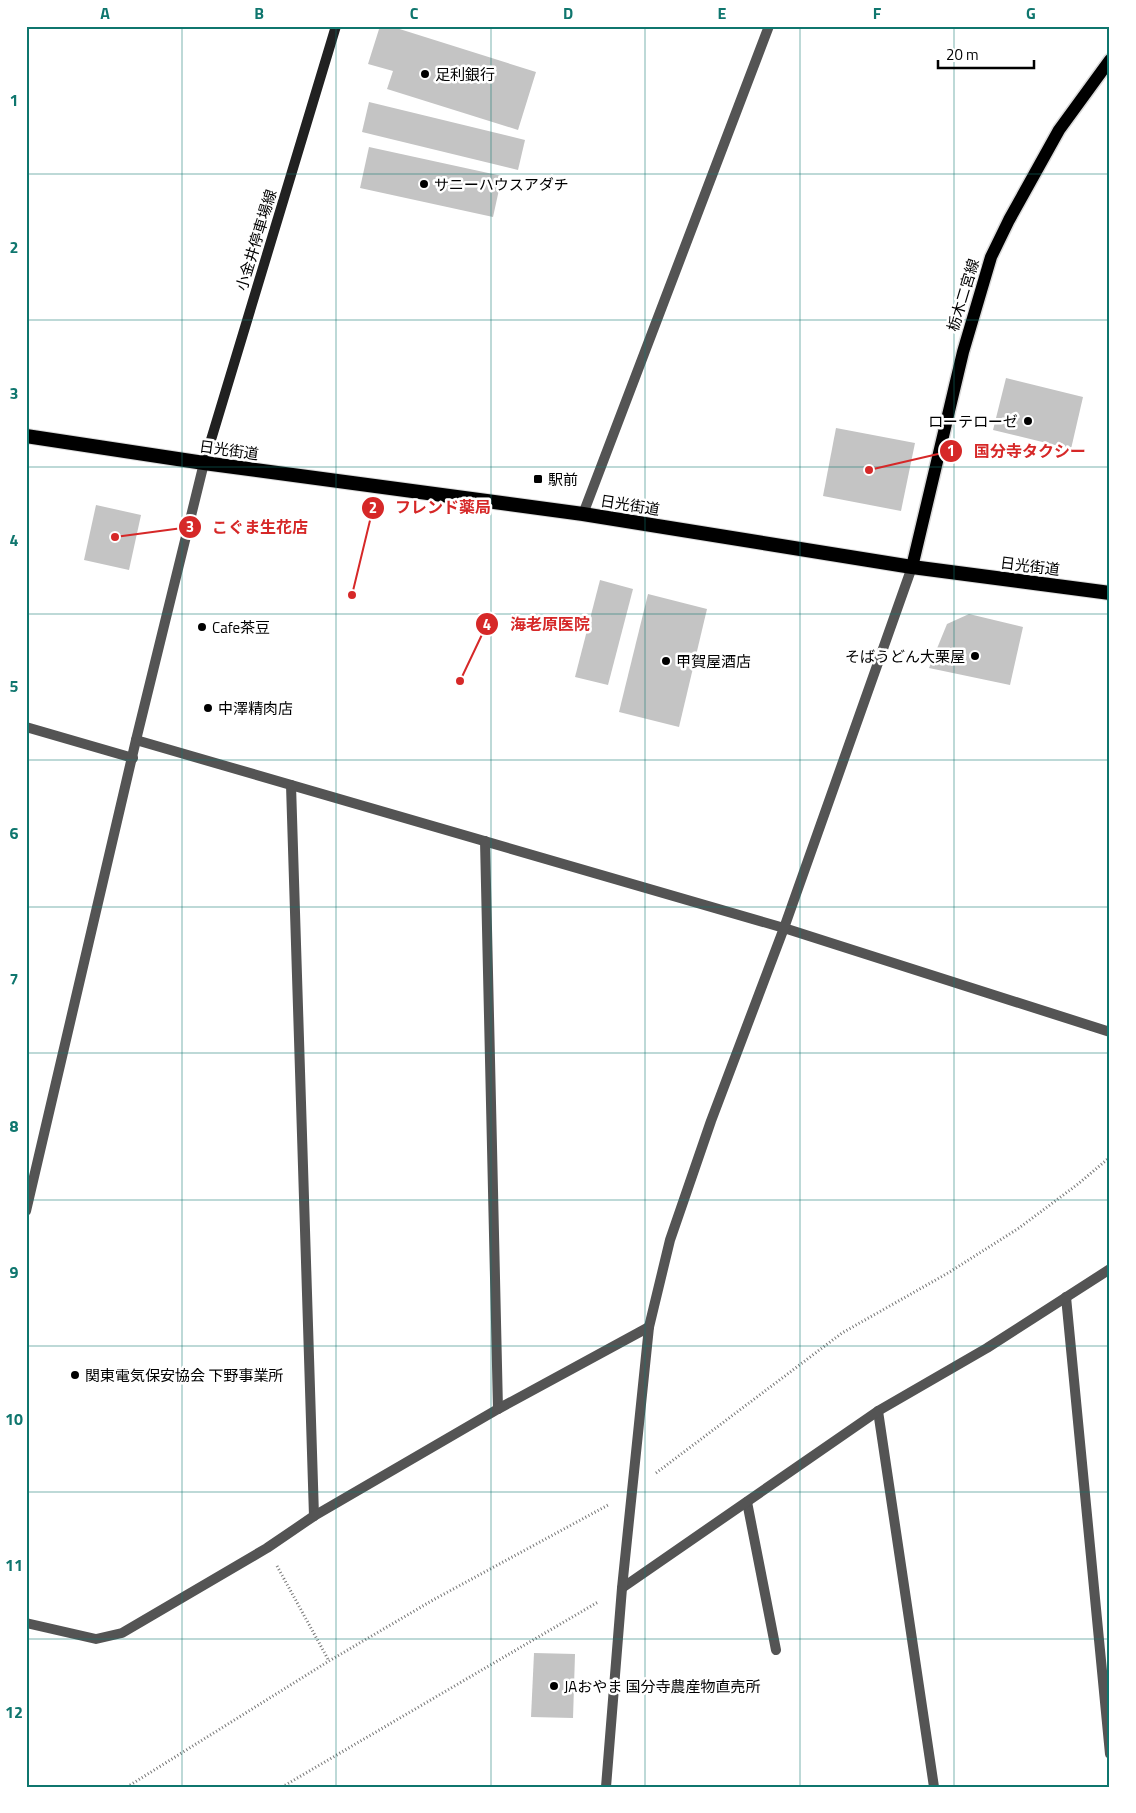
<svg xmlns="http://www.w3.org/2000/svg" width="1136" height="1813" font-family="'Titillium Web','Noto Sans JP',sans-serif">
<rect width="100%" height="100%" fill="#fff"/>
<g fill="#c4c4c4">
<path d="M380 26H390L536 72 518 130 387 89 393 71 368 64Z"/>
<path d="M369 102 525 140 518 170 362 132Z"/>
<path d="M369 147 502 176 493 217 360 188Z"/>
<path d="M1006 378 1083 397 1071 449 993 430Z"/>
<path d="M836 428 915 443 901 511 823 496Z"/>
<path d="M96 505 141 515 129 570 84 560Z"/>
<path d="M600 580 633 589 608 685 575 677Z"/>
<path d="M648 594 707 609 679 727 619 712Z"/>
<path d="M969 614 1023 627 1010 685 929 668 947 624Z"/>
<path d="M534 1653 575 1654 573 1718 531 1717Z"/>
</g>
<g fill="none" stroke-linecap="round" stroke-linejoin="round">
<g stroke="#dbdbdb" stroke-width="15">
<path id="primary" d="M912 567 963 352 991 257 1009 220 1059 130 1110 60"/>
</g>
<g stroke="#dbdbdb" stroke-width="16">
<path id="trunk" d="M26 436 204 463 583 514 912 567 1110 593"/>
</g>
<g stroke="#767676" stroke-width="3" stroke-dasharray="1 2.5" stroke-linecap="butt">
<path d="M656 1473 842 1333 948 1273 1019 1228 1078 1184 1110 1157"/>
<path d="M277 1566 329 1661"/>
<path d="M127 1787 329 1661 433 1600 610 1504"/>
<path d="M282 1787 598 1602"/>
</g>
<g stroke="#545454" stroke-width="10">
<path d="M583 514 769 26"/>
<path d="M26 727 133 758"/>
<path d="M136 740 784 928 1110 1032"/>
<path d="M291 785 314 1516"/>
<path d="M485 841 498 1409"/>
<path d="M1066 1297 1110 1754"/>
<path d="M878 1411 934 1787"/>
<path d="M747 1502 776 1650"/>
<path d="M622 1588 878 1411 987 1348 1110 1269"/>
<path d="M26 1623 96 1639 122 1633 267 1548 314 1516 498 1409 649 1327"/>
</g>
<g stroke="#545454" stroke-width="10">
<path d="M26 1211 136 740 204 463"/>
<path d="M606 1787 622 1588 649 1327 670 1240 711 1121 784 928 912 567"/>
</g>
<path stroke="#212121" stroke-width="10" d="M204 463 336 26"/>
<use href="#primary" stroke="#000" stroke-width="12"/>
<use href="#trunk" stroke="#000" stroke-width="14"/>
</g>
<path fill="none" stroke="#0f766e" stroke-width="1" stroke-opacity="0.55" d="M182 26V1787M336 26V1787M491 26V1787M645 26V1787M800 26V1787M954 26V1787M26 174H1110M26 320H1110M26 467H1110M26 614H1110M26 760H1110M26 907H1110M26 1053H1110M26 1200H1110M26 1346H1110M26 1492H1110M26 1639H1110"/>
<g fill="#000" stroke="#fff" stroke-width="2">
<circle cx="425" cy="74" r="5"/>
<circle cx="424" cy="184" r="5"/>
<circle cx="1028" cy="421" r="5"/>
<rect x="533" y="474" width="10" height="10" rx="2.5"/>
<circle cx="202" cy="627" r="5"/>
<circle cx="975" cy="656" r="5"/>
<circle cx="666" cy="661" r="5"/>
<circle cx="208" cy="708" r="5"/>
<circle cx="75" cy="1375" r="5"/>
<circle cx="554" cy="1686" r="5"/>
</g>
<g text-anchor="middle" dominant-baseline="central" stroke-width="5" stroke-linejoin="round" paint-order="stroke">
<g font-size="15" fill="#000" stroke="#fff" text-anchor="start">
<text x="435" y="74">足利銀行</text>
<text x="434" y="184">サニーハウスアダチ</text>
<text x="1018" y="421" text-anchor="end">ローテローゼ</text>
<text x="548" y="479">駅前</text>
<text x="212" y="627">Cafe茶豆</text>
<text x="965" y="656" text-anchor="end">そばうどん大栗屋</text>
<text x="676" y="661">甲賀屋酒店</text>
<text x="218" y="708">中澤精肉店</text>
<text x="85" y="1375">関東電気保安協会 下野事業所</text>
<text x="564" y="1686">JAおやま 国分寺農産物直売所</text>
</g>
<g font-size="15" fill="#000" stroke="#fff">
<text transform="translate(256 240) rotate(-73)">小金井停車場線</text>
<text transform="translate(963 295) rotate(-73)">栃木二宮線</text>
<text transform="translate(229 450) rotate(8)">日光街道</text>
<text transform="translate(630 505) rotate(9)">日光街道</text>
<text transform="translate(1030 566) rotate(7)">日光街道</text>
</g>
</g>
<path fill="none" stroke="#d62828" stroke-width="2" d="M869 470L951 451M352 595L373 508M115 537L190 527M460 681L487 624"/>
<g fill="#d62828" stroke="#fff" stroke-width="2">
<circle cx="869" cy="470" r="5"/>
<circle cx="352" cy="595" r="5"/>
<circle cx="115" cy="537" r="5"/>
<circle cx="460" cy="681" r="5"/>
<circle cx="951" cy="451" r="12"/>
<circle cx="373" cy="508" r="12"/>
<circle cx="190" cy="527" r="12"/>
<circle cx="487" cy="624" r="12"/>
</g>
<g font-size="15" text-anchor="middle" font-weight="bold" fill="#fff">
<text x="951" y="456">1</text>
<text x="373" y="513">2</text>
<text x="190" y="532">3</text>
<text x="487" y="630">4</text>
</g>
<g font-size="16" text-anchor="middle" font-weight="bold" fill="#d62828" stroke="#fff" stroke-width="5" stroke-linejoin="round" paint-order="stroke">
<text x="1030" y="457">国分寺タクシー</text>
<text x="443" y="513">フレンド薬局</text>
<text x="260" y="533">こぐま生花店</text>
<text x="550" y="630">海老原医院</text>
</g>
<rect width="1136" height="1813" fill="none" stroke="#ffffff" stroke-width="55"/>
<path d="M938 60v8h96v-8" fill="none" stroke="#000000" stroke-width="2.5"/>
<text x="946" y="60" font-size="15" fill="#000000" stroke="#ffffff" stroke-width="4" paint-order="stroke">20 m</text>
<rect x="28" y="28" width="1080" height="1758" fill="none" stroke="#0f766e" stroke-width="2"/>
<g font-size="16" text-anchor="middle" font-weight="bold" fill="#0f766e">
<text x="105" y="19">A</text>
<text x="259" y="19">B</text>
<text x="414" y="19">C</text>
<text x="568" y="19">D</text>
<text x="722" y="19">E</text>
<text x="877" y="19">F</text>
<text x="1031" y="19">G</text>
<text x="14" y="106">1</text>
<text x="14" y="253">2</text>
<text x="14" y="399">3</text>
<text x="14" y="546">4</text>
<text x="14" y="692">5</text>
<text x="14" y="839">6</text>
<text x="14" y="985">7</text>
<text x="14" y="1132">8</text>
<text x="14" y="1278">9</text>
<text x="14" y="1425">10</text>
<text x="14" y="1571">11</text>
<text x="14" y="1718">12</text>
</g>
</svg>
